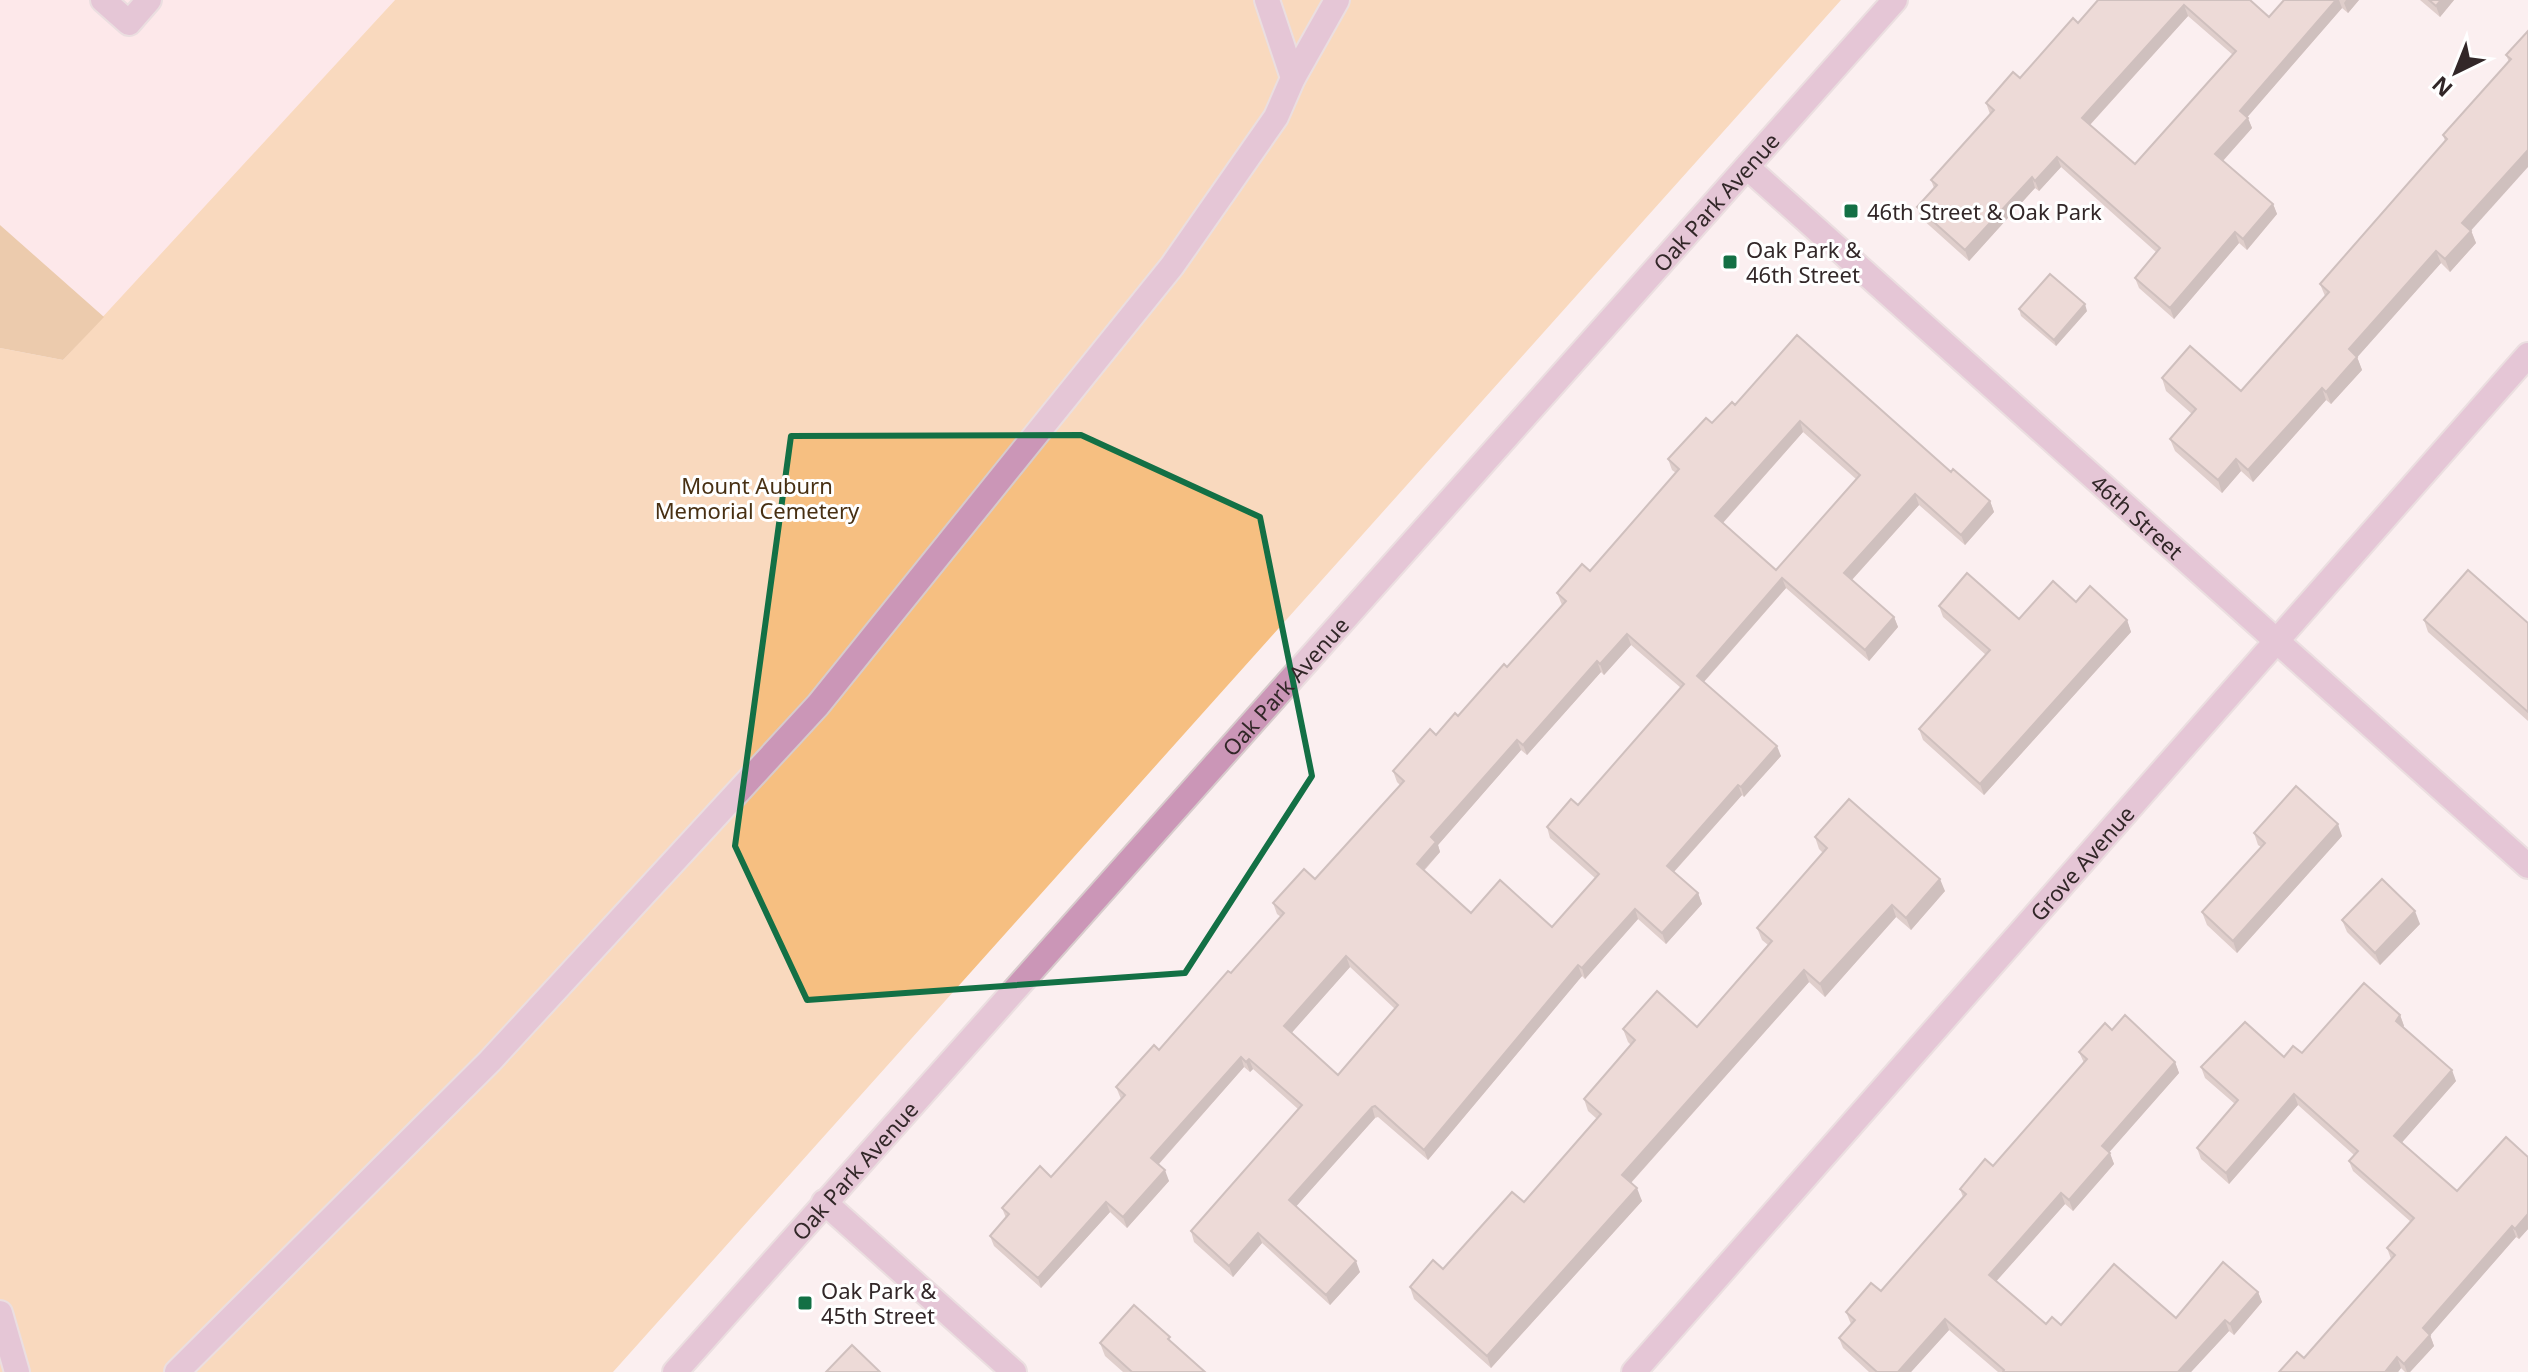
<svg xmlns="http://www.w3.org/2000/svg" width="2528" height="1372" font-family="'Noto Sans',sans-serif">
<rect width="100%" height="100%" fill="#fbeff0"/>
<path fill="#ffdfe3" d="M0 0H395L104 317 0 225Z"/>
<path fill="#f6bf81" d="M395 0H1841L613 1372H0V348L63 360Z"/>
<path fill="#d99f5b" d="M0 225 104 317 63 360 0 348Z"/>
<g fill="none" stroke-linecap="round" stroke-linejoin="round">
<g stroke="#d7cbcc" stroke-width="28">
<g id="minor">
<path d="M103 0 129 23 149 0"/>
<path d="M1267 0 1293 78"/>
<path id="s1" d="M1747 167 2528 866"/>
<path d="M824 1202 1014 1372"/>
<path d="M0 1313 17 1372"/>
<path d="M177 1372 490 1061 818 705 1172 266 1276 117 1293 78 1337 0"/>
<path id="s2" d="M675 1372 1895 0"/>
<path id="s3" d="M1634 1372 2528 355"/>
</g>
</g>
<use href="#minor" stroke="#cb96b7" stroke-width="24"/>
</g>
<g fill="#bda69e" fill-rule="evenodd">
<path d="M2098 0H2250L2269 17 2284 0H2359L2348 13 2342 8 2247 117 2252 128 2223 161 2273 204 2277 214 2247 250 2239 243 2174 319 2139 288 2135 278 2156 252 2061 167 2039 191 2035 188 1969 261 1921 218 1917 207 1934 188 1931 180 1990 114 1986 103 2020 78 2078 23ZM2188 16 2233 55 2135 164 2090 125Z"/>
<path d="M2420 0H2454L2440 17Z"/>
<path d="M2528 31 2471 230 2476 243 2450 272 2441 263 2357 357 2362 370 2331 404 2326 400 2253 482 2241 471 2222 493 2175 451 2170 439 2192 414 2166 391 2162 378 2241 391 2325 296 2320 284 2445 141 2443 135 2509 62 2506 55Z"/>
<path d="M2019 309 2087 311 2056 346 2021 316Z"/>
<path d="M1797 335 1951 472 1990 501 1994 512 1965 545 1919 505 1852 580 1894 617 1898 627 1869 661 1786 588 1704 682 1781 756 1744 797 1742 795 1674 872 1698 893 1702 904 1666 944 1638 919 1585 979 1582 976 1428 1160 1378 1117 1375 1118 1296 1206 1360 1272 1330 1305 1262 1243 1233 1277 1194 1242 1191 1231 1298 1109 1253 1069 1250 1072 1244 1067 1159 1164 1169 1181 1127 1228 1110 1212 1041 1288 994 1246 990 1236 1006 1218 1002 1208 1051 1177 1121 1099 1116 1087 1159 1050 1281 917 1277 914 1273 903 1315 879 1400 785 1397 782 1393 771 1458 716 1507 667 1562 605 1557 593 1590 571 1676 473 1672 470 1668 459 1735 405ZM1803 432 1856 479 1776 570 1723 523ZM1631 645 1681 688 1578 805 1547 827 1550 838 1595 878 1552 927 1471 913 1424 871 1440 852 1438 845 1521 750 1527 755 1601 672 1604 675ZM1350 967 1395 1009 1338 1075 1291 1033Z"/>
<path d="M2076 602 2127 620 2131 632 1984 795 1923 740 1919 729 1986 655 1943 617 1939 606 2019 619Z"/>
<path d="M2424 620 2528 623V721L2428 632Z"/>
<path d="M2254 833 2342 836 2237 953 2207 925 2202 912 2261 847 2258 845Z"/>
<path d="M1815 837 1945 891 1911 930 1896 917 1825 997 1809 982 1631 1183 1642 1201 1491 1368 1414 1299 1410 1287 1443 1269 1524 1202 1597 1119 1588 1111 1584 1099 1631 1045 1628 1042 1623 1029 1697 1027 1768 945 1762 940 1757 928 1823 853 1819 849Z"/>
<path d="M2342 920 2420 924 2380 965 2347 932Z"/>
<path d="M2400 1015 2404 1026 2403 1027 2456 1081 2401 1143 2457 1191 2528 1157V1229L2519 1239 2516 1237 2430 1335 2434 1346 2410 1372H2405L2401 1368 2398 1372H2279L2304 1358 2391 1259 2387 1248 2411 1222 2353 1171 2349 1161 2354 1155 2298 1105 2229 1184 2201 1159 2197 1148 2235 1104 2205 1078 2201 1067 2284 1057 2302 1053Z"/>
<path d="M2112 1030 2175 1062 2179 1073 2109 1152 2114 1164 2073 1211 2065 1204 1996 1281 2046 1324 2061 1325 2176 1318 2258 1292 2262 1302 2234 1335 2229 1331 2191 1372H1998L1949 1330 1911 1372H1869L1843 1348 1839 1338 1851 1324 1846 1312 1881 1291 1963 1197 1960 1189 1993 1166 2084 1063 2079 1052Z"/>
<path d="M1172 1342 1205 1372H1123L1105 1356 1100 1343Z"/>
</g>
<g fill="#9a8781">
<path d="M2336 0H2339L2342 8 2244 121 2240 111Z"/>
<path d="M2346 0H2359L2348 13 2344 3Z"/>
<path d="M2441 0H2454L2440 17 2436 6Z"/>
<path d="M2184 5 2188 16 2086 129 2082 118Z"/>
<path d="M2248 118 2252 128 2219 165 2215 154Z"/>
<path d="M2528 150V167L2467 235 2462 223Z"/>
<path d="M2057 157 2061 167 2039 191 2035 181Z"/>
<path d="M2032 177 2035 188 1969 261 1965 250Z"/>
<path d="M2273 204 2277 214 2247 250 2243 239Z"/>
<path d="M2471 231 2476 243 2450 272 2445 259Z"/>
<path d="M2235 232 2239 243 2174 319 2170 308Z"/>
<path d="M2436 251 2441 263 2353 362 2349 349Z"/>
<path d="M2085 304 2087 311 2056 346 2054 340Z"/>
<path d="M2357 357 2362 370 2331 404 2326 392Z"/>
<path d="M2322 388 2326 400 2253 482 2248 470Z"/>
<path d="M1800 421 1803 432 1719 527 1715 516Z"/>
<path d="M2236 459 2241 471 2222 493 2218 480Z"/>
<path d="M1915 494 1919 505 1848 584 1844 573Z"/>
<path d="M1990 501 1994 512 1965 545 1961 535Z"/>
<path d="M1782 578 1786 588 1700 686 1697 676Z"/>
<path d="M1894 617 1898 627 1869 661 1865 650Z"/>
<path d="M2127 620 2131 632 1984 795 1980 784Z"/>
<path d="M1627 634 1631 645 1604 675 1600 664Z"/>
<path d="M1597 661 1601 672 1527 755 1523 745Z"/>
<path d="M1517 740 1521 750 1438 845 1440 852 1420 874 1417 864 1431 837Z"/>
<path d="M1777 746 1781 756 1744 797 1741 787Z"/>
<path d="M1738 785 1742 795 1670 876 1667 866Z"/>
<path d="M2338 824 2342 836 2237 953 2233 941Z"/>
<path d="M1940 879 1945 891 1911 930 1906 918Z"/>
<path d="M1698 893 1702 904 1666 944 1662 933Z"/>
<path d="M1892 905 1896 917 1825 997 1820 984Z"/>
<path d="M1635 909 1638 919 1585 979 1582 968Z"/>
<path d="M2415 911 2420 924 2380 965 2375 953Z"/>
<path d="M1346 956 1350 967 1288 1037 1284 1026Z"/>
<path d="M1578 965 1582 976 1428 1160 1424 1150Z"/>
<path d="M1804 970 1809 982 1627 1187 1622 1175Z"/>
<path d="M2400 1015 2404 1026 2399 1031 2396 1021Z"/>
<path d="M1241 1057 1244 1067 1155 1168 1151 1158Z"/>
<path d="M1249 1059 1253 1069 1250 1072 1246 1062Z"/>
<path d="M2175 1062 2179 1073 2106 1156 2102 1146Z"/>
<path d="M2452 1070 2456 1081 2398 1147 2394 1136Z"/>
<path d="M2294 1094 2298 1105 2229 1184 2226 1173Z"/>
<path d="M1372 1107 1375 1118 1293 1210 1289 1200Z"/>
<path d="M2110 1153 2114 1164 2073 1211 2069 1200Z"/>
<path d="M1165 1170 1169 1181 1127 1228 1123 1217Z"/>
<path d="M1637 1188 1642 1201 1491 1368 1487 1356Z"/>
<path d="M2061 1193 2065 1204 1993 1285 1989 1275Z"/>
<path d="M1106 1202 1110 1212 1041 1288 1038 1278Z"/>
<path d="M2528 1214V1229L2519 1239 2515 1229Z"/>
<path d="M2512 1226 2516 1237 2427 1339 2423 1328Z"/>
<path d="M1258 1233 1262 1243 1233 1277 1229 1266Z"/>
<path d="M1356 1261 1360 1272 1330 1305 1326 1295Z"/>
<path d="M2258 1292 2262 1302 2234 1335 2230 1324Z"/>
<path d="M1945 1319 1949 1330 1911 1372H1898Z"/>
<path d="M2225 1320 2229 1331 2191 1372H2178Z"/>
<path d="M2430 1335 2434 1346 2410 1372H2407L2404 1364Z"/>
<path d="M2397 1357 2401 1368 2398 1372H2385Z"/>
</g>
<g fill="#dcc1b8" stroke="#9a8781" stroke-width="2" fill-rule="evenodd">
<path d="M2098 0H2250L2269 17 2284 0H2336L2240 111 2248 118 2215 154 2273 204 2243 239 2235 232 2170 308 2135 278 2160 248 2057 157 2035 181 2032 177 1965 250 1917 207 1937 185 1931 180 1994 110 1986 103 2013 72 2020 78 2073 18 2078 23ZM2184 5 2236 51 2135 164 2082 118Z"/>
<path d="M2429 0H2441L2436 6Z"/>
<path d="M2528 31V150L2462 223 2471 231 2445 259 2436 251 2349 349 2357 357 2326 392 2322 388 2248 470 2236 459 2218 480 2170 439 2196 409 2162 378 2190 346 2241 391 2329 292 2320 284 2447 139 2443 135 2511 59 2506 55Z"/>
<path d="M2050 274 2085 304 2054 340 2019 309Z"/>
<path d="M1797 335 1951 472 1953 469 1990 501 1961 535 1915 494 1844 573 1894 617 1865 650 1782 578 1697 676 1777 746 1741 787 1738 785 1667 866 1698 893 1662 933 1635 909 1582 968 1578 965 1424 1150 1375 1106 1372 1107 1289 1200 1356 1261 1326 1295 1258 1233 1229 1266 1191 1231 1302 1105 1249 1059 1246 1062 1241 1057 1151 1158 1165 1170 1123 1217 1106 1202 1038 1278 990 1236 1009 1214 1002 1208 1040 1166 1051 1177 1125 1095 1116 1087 1154 1045 1159 1050 1228 971 1231 973 1284 913 1273 903 1304 869 1315 879 1404 781 1393 771 1430 729 1436 735 1455 713 1458 716 1504 664 1507 667 1566 601 1557 593 1582 564 1590 571 1679 469 1668 459 1706 418 1712 423 1732 402 1735 405ZM1800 421 1860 475 1776 570 1715 516ZM1627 634 1684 684 1578 805 1571 799 1547 827 1599 874 1552 927 1500 880 1471 913 1417 864 1436 842 1431 837 1517 740 1523 745 1597 661 1600 664ZM1346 956 1398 1005 1338 1075 1284 1026Z"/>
<path d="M2468 570 2528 623V712L2424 620Z"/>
<path d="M1967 573 2019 619 2053 581 2076 602 2090 586 2127 620 1980 784 1919 729 1990 650 1939 606Z"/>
<path d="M2296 786 2338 824 2233 941 2202 912 2265 843 2254 833Z"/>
<path d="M1849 799 1940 879 1906 918 1892 905 1820 984 1804 970 1622 1175 1637 1188 1487 1356 1410 1287 1433 1260 1443 1269 1512 1192 1524 1202 1601 1114 1584 1099 1635 1040 1623 1029 1657 991 1697 1027 1772 941 1757 928 1827 848 1815 837Z"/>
<path d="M2382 879 2415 911 2375 953 2342 920Z"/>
<path d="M2364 983 2400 1015 2396 1021 2452 1070 2394 1136 2457 1191 2506 1137 2528 1157V1214L2515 1229 2512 1226 2423 1328 2430 1335 2404 1364 2397 1357 2385 1372H2279L2297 1352 2304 1358 2395 1255 2387 1248 2414 1218 2349 1161 2358 1151 2294 1094 2226 1173 2197 1148 2238 1100 2201 1067 2245 1022 2284 1057 2293 1046 2302 1053Z"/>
<path d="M2125 1015 2175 1062 2102 1146 2110 1153 2069 1200 2061 1193 1989 1275 2046 1324 2052 1317 2061 1325 2114 1264 2176 1318 2223 1262 2258 1292 2230 1324 2225 1320 2178 1372H2003L2004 1370 1945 1319 1898 1372H1877L1839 1338 1855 1320 1846 1312 1871 1283 1881 1291 1966 1194 1960 1189 1985 1159 1993 1166 2087 1059 2079 1052 2105 1023 2112 1030Z"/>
<path d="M1134 1305 1170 1337 1168 1339 1205 1372H1132L1100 1343Z"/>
<path d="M852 1345 880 1372H826Z"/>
</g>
<path d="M0 0H2528V1372H0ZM1081 435 1260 517 1312 776 1185 973 807 1000 735 846 791 436Z" fill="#fbeff0" fill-opacity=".55" fill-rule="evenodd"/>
<path fill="none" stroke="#137045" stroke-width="6" stroke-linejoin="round" d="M1081 435 1260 517 1312 776 1185 973 807 1000 735 846 791 436Z"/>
<g fill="#137045" stroke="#fff" stroke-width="3">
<rect x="1843" y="203" width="16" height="16" rx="4"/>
<rect x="1722" y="254" width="16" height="16" rx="4"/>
<rect x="797" y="1295" width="16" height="16" rx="4"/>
</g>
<g text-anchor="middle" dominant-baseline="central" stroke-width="6" stroke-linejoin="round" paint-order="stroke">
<g font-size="22" fill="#322728" stroke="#fff">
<text stroke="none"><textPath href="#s2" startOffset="1566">Oak Park Avenue</textPath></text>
<text stroke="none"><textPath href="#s1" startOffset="524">46th Street</textPath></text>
<text stroke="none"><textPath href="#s2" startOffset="918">Oak Park Avenue</textPath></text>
<text stroke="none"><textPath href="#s3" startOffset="678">Grove Avenue</textPath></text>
<text stroke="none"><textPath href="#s2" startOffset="270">Oak Park Avenue</textPath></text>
</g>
<g font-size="22" fill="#322728" stroke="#fff" text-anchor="start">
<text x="1867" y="211">46th Street &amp; Oak Park</text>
<text x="1746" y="249">Oak Park &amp;<tspan x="1746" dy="25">46th Street</tspan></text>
<text x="821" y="1290">Oak Park &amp;<tspan x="821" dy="25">45th Street</tspan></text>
</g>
<g font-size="22" fill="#483013" stroke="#fff">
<text x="757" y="485">Mount Auburn<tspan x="757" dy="25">Memorial Cemetery</tspan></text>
</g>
</g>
<g transform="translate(2456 72) rotate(223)" stroke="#ffffff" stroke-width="6" paint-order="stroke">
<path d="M0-6L14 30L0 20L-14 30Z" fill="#322728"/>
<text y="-12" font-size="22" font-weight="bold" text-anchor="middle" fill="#322728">N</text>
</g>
</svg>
